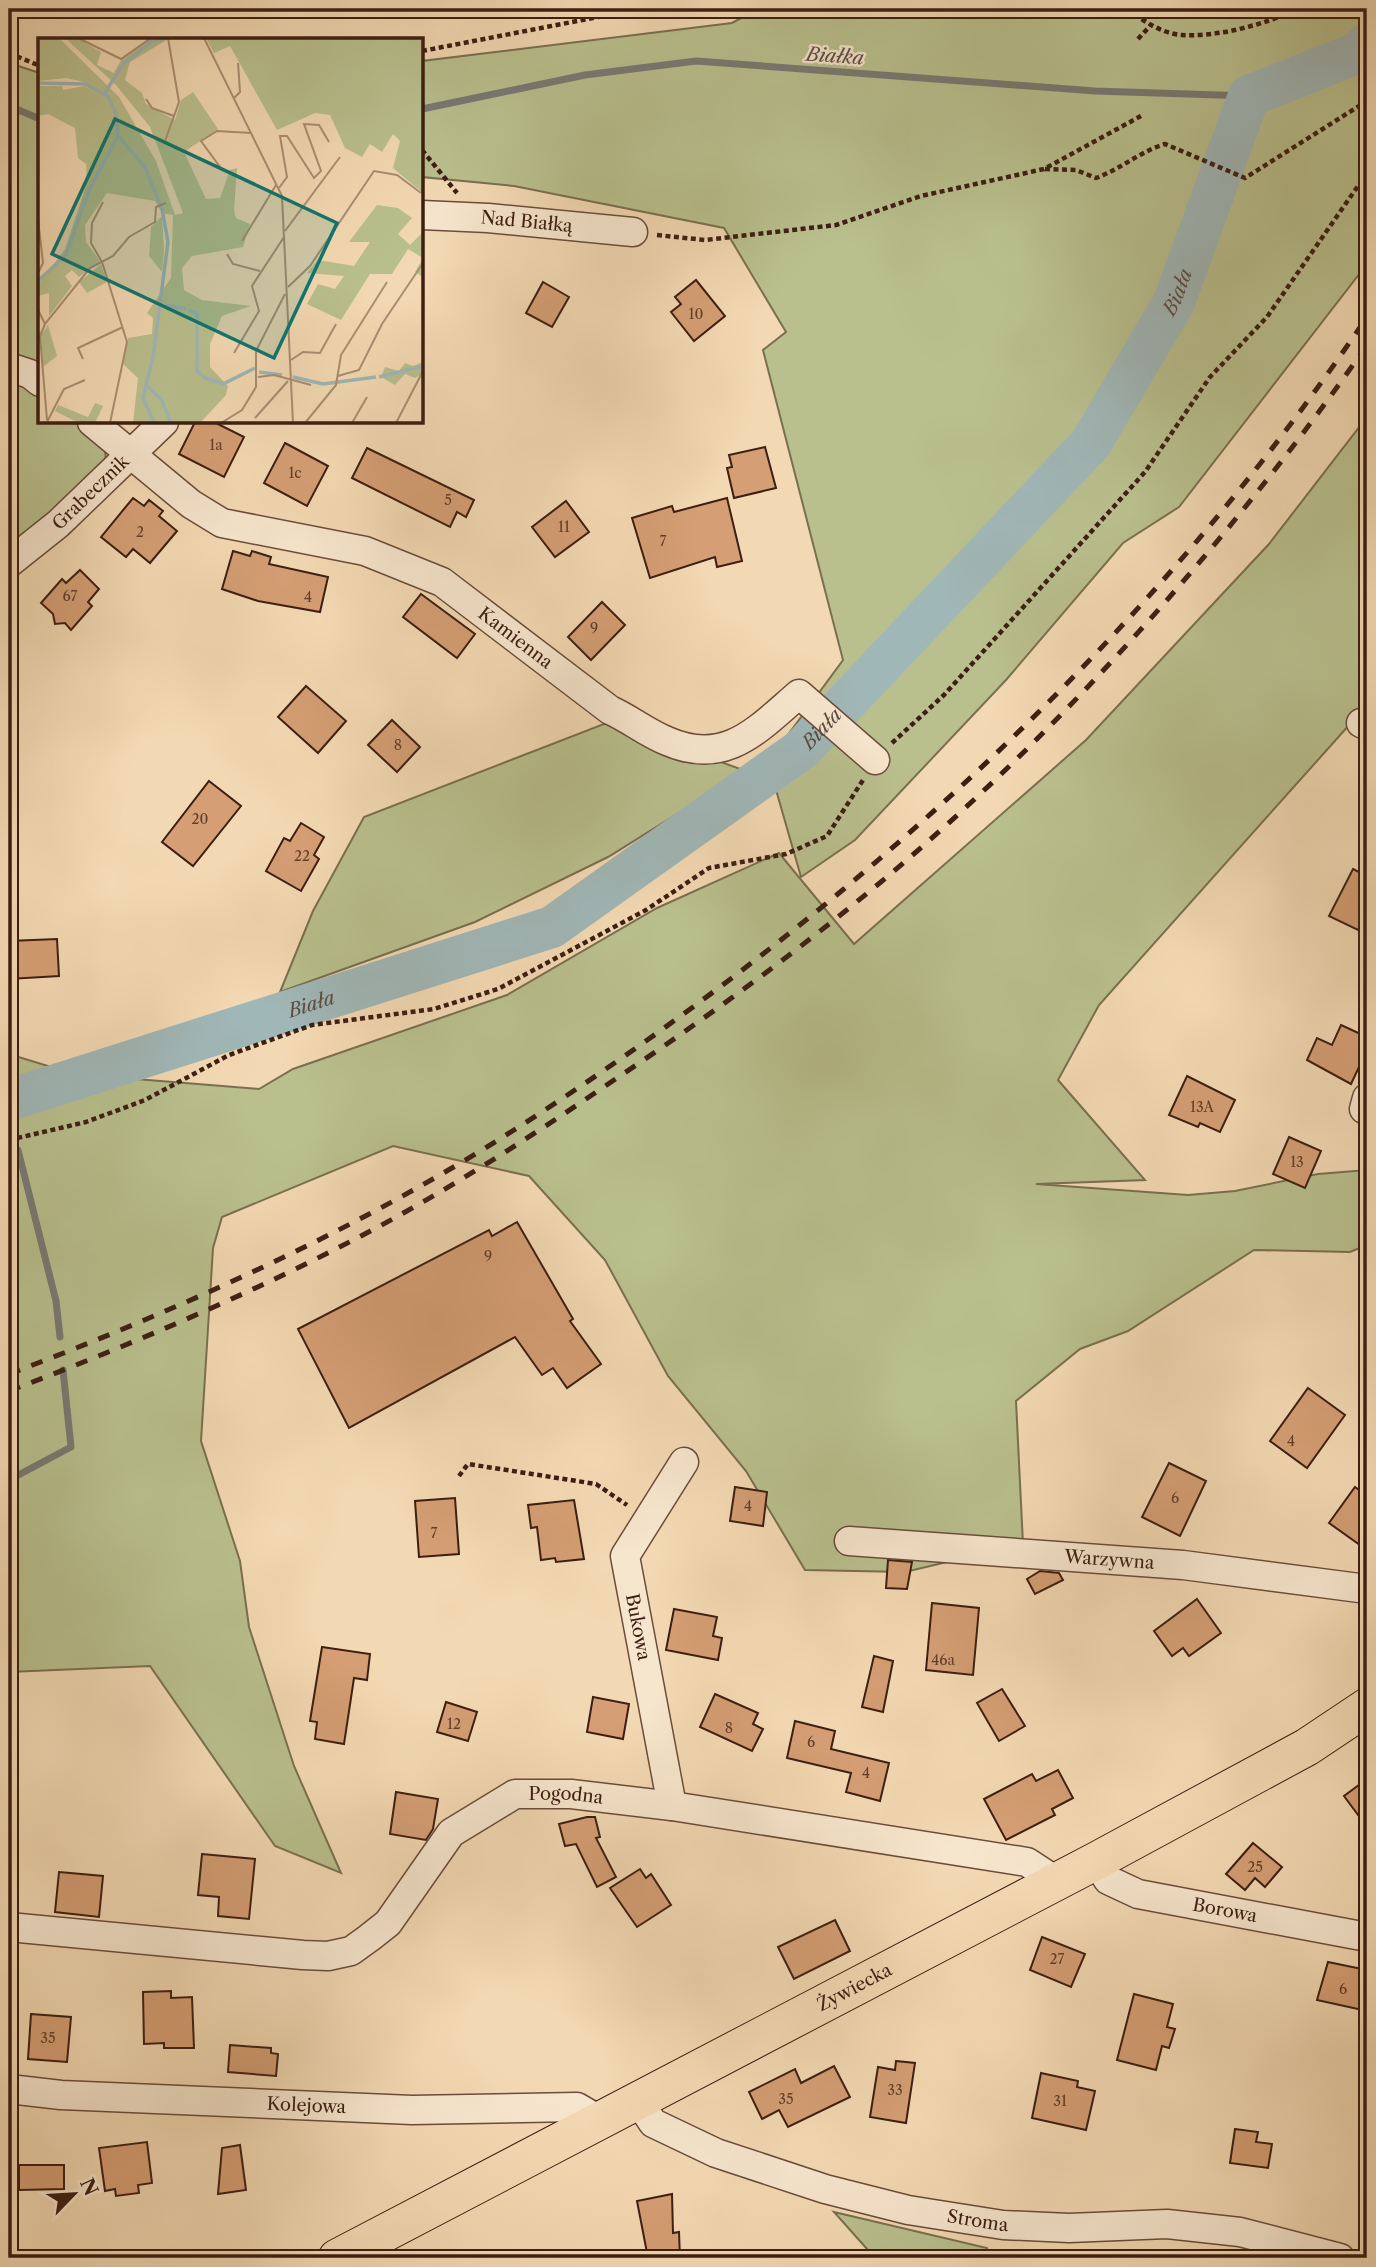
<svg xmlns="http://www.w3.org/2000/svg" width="1376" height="2267" font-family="'Libre Caslon Text',serif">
<rect width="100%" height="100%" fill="#f3d9b3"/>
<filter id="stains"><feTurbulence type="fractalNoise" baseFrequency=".00286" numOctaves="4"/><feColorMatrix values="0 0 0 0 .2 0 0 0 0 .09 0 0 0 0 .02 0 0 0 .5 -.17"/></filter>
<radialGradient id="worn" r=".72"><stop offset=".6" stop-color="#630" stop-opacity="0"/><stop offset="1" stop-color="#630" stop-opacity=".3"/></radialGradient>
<g fill="#b9c08e" stroke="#7a6f50" stroke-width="2">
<path d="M758 9H1367V264L1179 507 1123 543 1006 680 855 840 801 877 768 762 843 660 763 350 786 332 724 228 514 186 422 177V61L732 23Z"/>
<path d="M9 63 40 73V370L9 357Z"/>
<path d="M9 376 40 393V422C76 422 114 421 104 470L9 548Z"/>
<path d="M1367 417V705L1099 1005 1058 1080 1145 1180 1036 1184 1188 1195 1235 1191 1318 1174 1367 1170V1245L1350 1252 1254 1250 1128 1331 1080 1349 1016 1401 1023 1544 905 1572 805 1570 746 1471 668 1376 605 1260 529 1176 393 1146 222 1217 213 1248 201 1441 240 1561 249 1627 294 1766 341 1873 275 1846 150 1666 9 1672V1054L74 1074 259 1089 293 1069 507 995 657 908 779 853 854 944 1086 740 1269 544Z"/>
<path d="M609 722 746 771 608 857 475 922 280 992 313 911 364 817Z"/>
<path d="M834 2212 987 2248 989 2258H875Z"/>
</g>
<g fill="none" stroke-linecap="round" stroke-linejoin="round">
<g stroke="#787a75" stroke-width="7">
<path d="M9 106 40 119"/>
<path d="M422 109 585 75 696 61 1095 91 1249 96"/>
<path d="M9 1113 12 1126"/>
<path d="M18 1150 56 1301 60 1337"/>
<path d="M9 1480 71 1447 63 1370"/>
</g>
<path stroke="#a0b7b7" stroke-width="42" id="s1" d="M9 1100 552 927 802 749 1091 443 1174 302 1249 96 1355 54 1367 44"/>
</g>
<g fill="#d59e74" stroke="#3c1e12" stroke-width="2">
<path d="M696 280 725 316 694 341 671 312 681 304 675 297Z"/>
<path d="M543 282 569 297 552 327 526 313Z"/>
<path d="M195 422H214L244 437 224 477 179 454Z"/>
<path d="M285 443 328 466 307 506 264 483Z"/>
<path d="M765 447 776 488 734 498 727 468 732 467 729 455Z"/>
<path d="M367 448 474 500 466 517 457 512 450 527 352 478Z"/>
<path d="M133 498 144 506 149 500 163 511 159 516 177 531 150 563 133 549 126 557 101 537Z"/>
<path d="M727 498 742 561 717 567 715 557 650 578 632 518 672 506 674 512Z"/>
<path d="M566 501 589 532 555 557 532 527Z"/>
<path d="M233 551 250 556 252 551 271 557 269 564 328 577 320 612 258 601 222 589Z"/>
<path d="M80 570 99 589 88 602 92 606 71 630 65 623 55 624 53 614 41 603 62 579 66 583Z"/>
<path d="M421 594 475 634 457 658 403 617Z"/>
<path d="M602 602 625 625 591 660 568 637Z"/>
<path d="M306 686 346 721 318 753 278 717Z"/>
<path d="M392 720 420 747 397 772 368 745Z"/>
<path d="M209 781 241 806 193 866 162 842Z"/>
<path d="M301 823 324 837 314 855 319 859 301 891 266 871 284 838 290 841Z"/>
<path d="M1353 869 1367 876V911L1358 930 1329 916Z"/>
<path d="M57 939 59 976 9 979V941Z"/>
<path d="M1341 1025 1367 1037V1050L1351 1084 1307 1060 1317 1038 1332 1045Z"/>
<path d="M1187 1076 1235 1100 1220 1132 1200 1123 1198 1127 1169 1115Z"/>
<path d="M1289 1137 1321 1151 1305 1188 1273 1174Z"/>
<path d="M517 1222 573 1319 570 1321 601 1364 567 1388 553 1368 542 1375 515 1337 349 1428 298 1329 489 1230 492 1236Z"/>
<path d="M1308 1388 1345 1415 1307 1468 1270 1441Z"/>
<path d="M1169 1463 1206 1481 1180 1536 1142 1517Z"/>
<path d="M735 1487 767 1492 763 1526 730 1521Z"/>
<path d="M1355 1487 1367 1496V1550L1329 1523Z"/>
<path d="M455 1498 459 1554 419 1557 415 1501Z"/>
<path d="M574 1500 584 1559 556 1562 555 1558 541 1560 537 1527 531 1528 528 1505Z"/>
<path d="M888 1560 912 1562 907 1589 886 1588Z"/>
<path d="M1040 1571 1059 1573 1063 1580 1035 1594 1027 1579Z"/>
<path d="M1197 1599 1221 1633 1189 1656 1183 1648 1172 1656 1154 1631Z"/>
<path d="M932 1603 979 1608 973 1675 926 1670Z"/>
<path d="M674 1609 717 1617 713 1636 722 1638 718 1660 666 1650Z"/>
<path d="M322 1647 370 1654 367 1680 354 1678 344 1744 315 1739 317 1722 310 1721Z"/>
<path d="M874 1656 893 1661 883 1712 862 1707Z"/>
<path d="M1002 1689 1025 1726 999 1741 977 1703Z"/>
<path d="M715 1694 758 1713 753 1724 763 1729 752 1751 700 1727Z"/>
<path d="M593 1697 629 1704 623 1739 587 1732Z"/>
<path d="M446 1702 477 1712 468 1741 437 1732Z"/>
<path d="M795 1721 835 1731 831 1749 889 1763 880 1801 846 1792 851 1773 787 1758Z"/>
<path d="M1058 1770 1073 1798 1052 1809 1055 1815 1006 1840 984 1799 1032 1774 1036 1781Z"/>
<path d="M1367 1779V1827L1344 1796Z"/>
<path d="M396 1792 438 1799 433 1829 426 1840 390 1834Z"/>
<path d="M587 1817H595L600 1837 596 1838 616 1877 597 1887 576 1844 565 1846 559 1824Z"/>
<path d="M1253 1843 1282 1867 1265 1887 1255 1878 1245 1890 1226 1874Z"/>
<path d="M202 1854 255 1859 249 1919 218 1916 219 1897 198 1895Z"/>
<path d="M640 1869 646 1878 651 1874 671 1905 637 1927 610 1888Z"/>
<path d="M59 1872 103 1876 99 1917 55 1912Z"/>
<path d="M835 1920 850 1951 794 1979 778 1947Z"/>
<path d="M1042 1937 1085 1954 1071 1987 1030 1970Z"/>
<path d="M1328 1962 1367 1970V2011L1317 2000Z"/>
<path d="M171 1991V1998L192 1997 194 2048H164V2043L144 2044 143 1992Z"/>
<path d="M1134 1994 1173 2004 1167 2027 1175 2029 1169 2048 1162 2046 1156 2070 1117 2060Z"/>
<path d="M31 2014 71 2017 67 2062 28 2059Z"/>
<path d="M230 2045 271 2048V2053L278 2054 276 2076 228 2072Z"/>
<path d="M896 2061 915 2063 906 2123 870 2117 878 2067 895 2070Z"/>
<path d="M834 2066 850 2097 788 2127 779 2110 762 2119 749 2092 795 2069 801 2083Z"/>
<path d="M1041 2073 1078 2081 1077 2087 1095 2091 1086 2130 1032 2118Z"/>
<path d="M1235 2129 1258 2132 1256 2142 1272 2144 1268 2168 1230 2163Z"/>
<path d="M147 2142 152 2183 138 2185 139 2193 116 2196 115 2189 105 2191 99 2148Z"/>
<path d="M240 2145 246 2190 218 2194 222 2148Z"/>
<path d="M19 2165H64V2189L19 2190Z"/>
<path d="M672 2194 673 2233 679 2232 680 2258H648L637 2201Z"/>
</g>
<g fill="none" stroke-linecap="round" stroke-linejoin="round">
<g stroke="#6a4d3a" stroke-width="31">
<g id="minor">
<path id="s2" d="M422 215 488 218 633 232"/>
<path d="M9 367 30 374 40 382"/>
<path id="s3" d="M92 422 191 504 222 523 365 551 442 582 610 710C630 719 647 733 667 741 726 767 758 729 799 694L875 760"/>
<path id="s4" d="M9 563 58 524 164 422"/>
<path d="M1361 723 1367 726"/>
<path d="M1364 1109 1367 1098"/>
<path id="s5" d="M849 1541 1183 1565 1367 1589"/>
<path d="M672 1806 625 1556 684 1462"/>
<path id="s6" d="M1096 1861 1108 1880 1138 1894 1367 1937"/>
<path id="s7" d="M9 1927 303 1955 328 1956 351 1951 369 1938 388 1923 451 1833 515 1794H571L672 1806 1027 1862 1056 1881"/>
<path id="s8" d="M9 2089 61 2095 412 2110 577 2107 601 2121"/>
<path id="s9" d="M639 2102 653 2123 716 2153 825 2189 908 2210 1003 2225 1069 2228 1167 2224 1240 2232 1340 2258"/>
</g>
</g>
<g stroke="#3c1e12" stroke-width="39">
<g id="major">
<path id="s10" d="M337 2258 1096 1861 1307 1747 1367 1707"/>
</g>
</g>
<g stroke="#3c1e12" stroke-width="4.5" stroke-dasharray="5 3.5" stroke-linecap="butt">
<path d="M1128 9C1143 21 1163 34 1182 35 1221 37 1264 24 1299 9"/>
<path d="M1138 39 1151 25"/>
<path d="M422 51 598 17 663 9"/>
<path d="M9 53 40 66"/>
<path d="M422 150 457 193"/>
<path d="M1045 169 1076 170 1096 178C1121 169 1139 152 1165 144L1245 178 1367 101"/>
<path d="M657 235 705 240 836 225 921 196 1044 169 1141 116"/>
<path d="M892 743 944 695 1145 472 1210 377 1267 317 1367 173"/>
<path d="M9 1140 86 1122 145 1100 229 1055 312 1025 434 1009 498 989 646 910 709 868 786 854 827 836 863 780"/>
<path d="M459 1476 468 1464 596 1484 627 1505"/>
</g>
<use href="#minor" stroke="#f7e6ce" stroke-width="28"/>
<use href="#major" stroke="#f3d9b3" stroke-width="37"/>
<g stroke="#3c1e12" stroke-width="5" stroke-dasharray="12 12" stroke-linecap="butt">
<path d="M9 1374C179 1310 361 1228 514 1130 846 917 1146 645 1367 317"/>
<path d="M9 1391C128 1346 248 1295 361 1236 449 1190 532 1136 614 1080 708 1017 801 949 888 876 1064 728 1236 533 1367 345"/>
</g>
</g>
<g text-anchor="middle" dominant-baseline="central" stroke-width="5" stroke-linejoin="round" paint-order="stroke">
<g font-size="14" fill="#623e2a">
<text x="696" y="314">10</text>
<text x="216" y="445">1a</text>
<text x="295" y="473">1c</text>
<text x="448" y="500">5</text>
<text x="564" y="527">11</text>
<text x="140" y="532">2</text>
<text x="663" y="541">7</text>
<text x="70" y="596">67</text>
<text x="308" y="597">4</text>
<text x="594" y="628">9</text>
<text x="398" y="745">8</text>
<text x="200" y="819">20</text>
<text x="302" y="856">22</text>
<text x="1202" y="1107">13A</text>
<text x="1297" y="1162">13</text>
<text x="488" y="1256">9</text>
<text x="1291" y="1441">4</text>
<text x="1175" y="1498">6</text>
<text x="748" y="1506">4</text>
<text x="434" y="1533">7</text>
<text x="943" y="1660">46a</text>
<text x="454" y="1724">12</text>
<text x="729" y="1728">8</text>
<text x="811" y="1742">6</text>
<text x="866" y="1773">4</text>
<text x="1255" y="1867">25</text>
<text x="1057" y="1959">27</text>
<text x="1343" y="1989">6</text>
<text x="48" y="2038">35</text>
<text x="895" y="2090">33</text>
<text x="786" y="2099">35</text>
<text x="1060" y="2101">31</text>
</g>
<g font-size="18" fill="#3c1e12" stroke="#f7e6ce">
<text stroke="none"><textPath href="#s2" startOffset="105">Nad Białką</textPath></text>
<text stroke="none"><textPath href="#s4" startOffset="108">Grabecznik</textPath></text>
<text stroke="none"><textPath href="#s3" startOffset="486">Kamienna</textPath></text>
<text stroke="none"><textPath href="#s5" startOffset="261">Warzywna</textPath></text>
<text transform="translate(638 1627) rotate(79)">Bukowa</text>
<text stroke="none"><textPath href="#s7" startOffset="626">Pogodna</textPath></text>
<text stroke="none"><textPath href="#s6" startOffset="144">Borowa</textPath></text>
<text stroke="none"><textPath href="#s10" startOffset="584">Żywiecka</textPath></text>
<text stroke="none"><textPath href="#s8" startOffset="298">Kolejowa</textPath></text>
<text stroke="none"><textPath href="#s9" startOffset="366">Stroma</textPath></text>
</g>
<g font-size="19" font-style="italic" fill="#5a4c44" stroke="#f7e6ce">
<text transform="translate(835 56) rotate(4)">Białka</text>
<text stroke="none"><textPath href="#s1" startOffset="1472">Biała</textPath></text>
<text stroke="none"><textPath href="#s1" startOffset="905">Biała</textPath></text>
<text stroke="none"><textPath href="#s1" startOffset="317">Biała</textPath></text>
</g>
</g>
<g transform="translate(38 38)">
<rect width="385" height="385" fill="#f3d9b3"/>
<path d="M10 0H21L81 59 118 123 137 177 145 175 112 89 78 47 27 0H39L63 14 59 27 76 35 83 22 110 2 132 0 92 24 87 42 104 55 108 66 137 82 143 62 155 54 180 91 146 114 168 161 182 160 192 132 199 130 196 172 198 180 212 186 205 209 154 218 144 230 146 252 164 262 213 268 184 278 172 306V329L190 348 188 357 162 385H95L100 340 85 326 90 300 114 296 115 280 109 275 133 240 135 177 124 175 117 163 69 155 47 187 48 204 62 223 41 239 34 232 27 238 34 248 11 278V255L0 258V247L27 211 49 145 48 126 40 120 37 90 10 76 0 78V48H24L25 52 46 48 75 63 46 44 28 40 0 43V1ZM168 0H385V155L355 130 362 103 355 96 344 114 332 106 324 119 307 110 292 77 277 75 239 92 192 8 176 15ZM339 167 360 170 374 180 360 196 372 207 385 194V239L377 234 385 220 370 211 354 236H332L303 282 269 266 280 246 297 251 306 238 269 235 280 222 316 228 332 204H311ZM124 178 126 212 124 234 111 218 113 189ZM63 226 69 244 49 255 41 244ZM10 287 19 318 5 329 3 297ZM385 324V336L377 340 367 336 357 347 343 339 347 329 361 333 367 325 375 328ZM57 365 65 368 57 385H41L17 373 20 367 50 379Z" fill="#b9c08e"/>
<path fill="none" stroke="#a0b7b7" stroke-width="3.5" d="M0 45 47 46 70 59 78 75 80 98 107 129 124 171 130 204 115 319 105 360 116 385M66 56 86 25 113 4 128 0M0 243 28 217 52 150 80 98M127 267 148 271M151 272 159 275V333L167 340 185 346 217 330M221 334 244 337M255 339 285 346 338 339M341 339 385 328M109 348 123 361 133 385"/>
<path fill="none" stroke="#aa8e73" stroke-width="2" d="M40 0 83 21 113 0M166 0 244 158 255 385M196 60 202 54 200 25M108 61 114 70 136 78M127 103 141 64 130 0M185 133 163 103 179 93 213 95M241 150 249 139 242 98H249L276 140 283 133 266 86 281 87 291 104M65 164 54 185 53 205 64 224 89 304 72 385M0 181 5 225 0 235M247 193 302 119M204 203 238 147M189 216 195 226 222 233M250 249 272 228 336 133 359 137 383 155M0 272 7 286 52 230 75 218 91 199 117 184 118 169 128 165M7 286 2 298 9 382M196 315 221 273 214 248 246 199M45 321 40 310 85 289M253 322 265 314 282 315 298 286M300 338 321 332 344 286 385 225M220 339 236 337 273 347M217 380 250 343M9 384 26 351 47 342M183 385 204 372 218 349V313L247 256M267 385 298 347 303 317 349 244M314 385 329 359M358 385 385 333"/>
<path fill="#0f766e" fill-opacity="0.15" stroke="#0f766e" stroke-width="3.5" d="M77 81 299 185 236 320 14 216Z"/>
<rect width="385" height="385" fill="none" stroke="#3c1e12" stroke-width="3.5"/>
</g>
<rect width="1376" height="2267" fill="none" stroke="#f3d9b3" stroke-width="35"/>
<rect x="10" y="10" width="1355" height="2246" fill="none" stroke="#3c1e12" stroke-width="3.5"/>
<rect x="18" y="18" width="1341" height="2232" fill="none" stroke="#3c1e12" stroke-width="2"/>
<g transform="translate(74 2194) rotate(65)" stroke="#f7e6ce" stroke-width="5" paint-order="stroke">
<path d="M0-5L12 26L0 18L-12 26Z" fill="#3c1e12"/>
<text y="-10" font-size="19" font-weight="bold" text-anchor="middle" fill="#3c1e12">N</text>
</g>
<rect width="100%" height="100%" filter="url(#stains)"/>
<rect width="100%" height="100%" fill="url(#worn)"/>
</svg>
